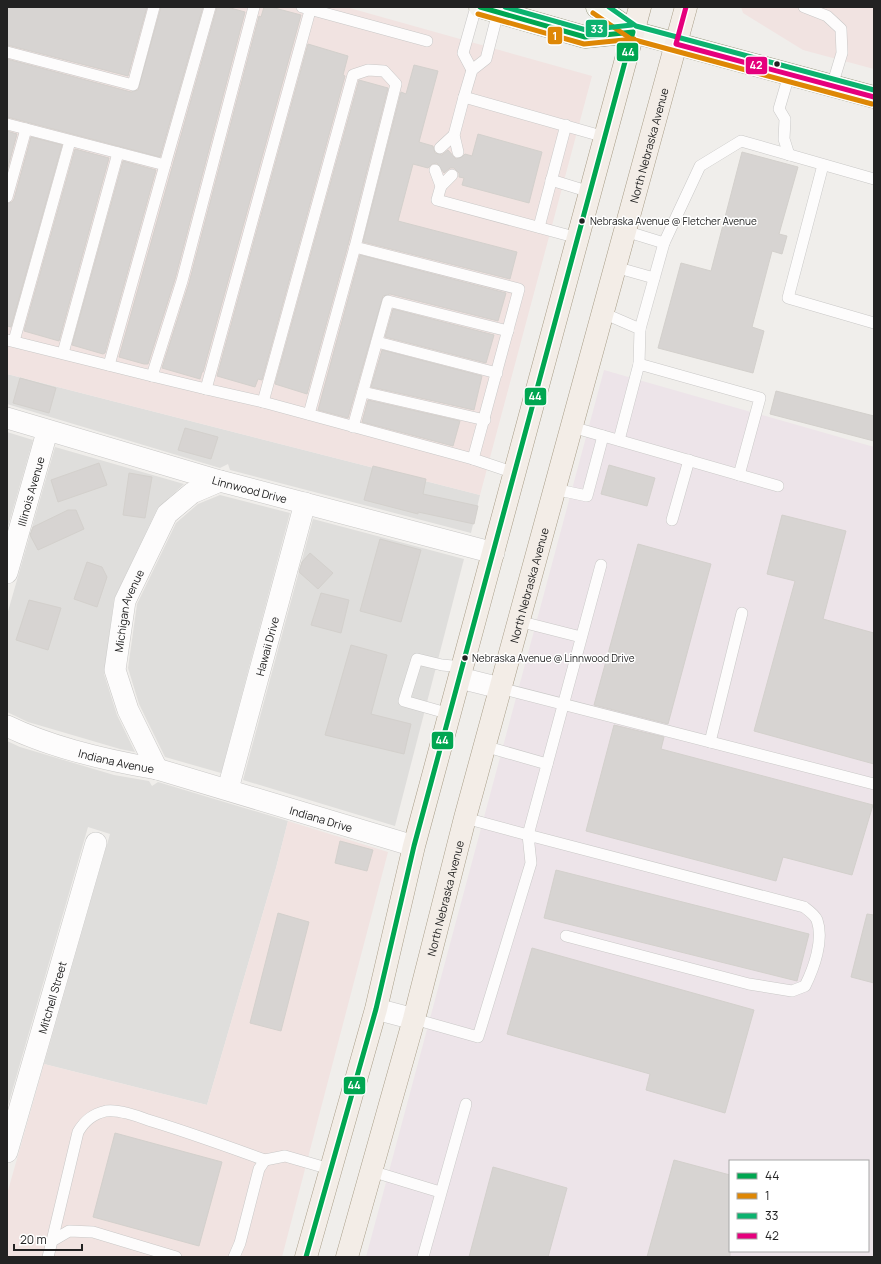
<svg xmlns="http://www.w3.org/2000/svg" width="881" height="1264" font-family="Manrope,sans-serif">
<rect width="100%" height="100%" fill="#f0eeeb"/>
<g fill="#dfdedc">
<path d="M7 374 480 495 471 533 230 470 228 464 220 468 7 404Z"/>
<path d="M7 432 33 440 7 530Z"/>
<path d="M55 447 184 484 157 509 114 599 104 674 117 715 135 752 120 749 28 722 7 712V615Z"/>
<path d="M220 495 290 513 221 773 165 757 139 704 128 668 137 604 176 523 198 504Z"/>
<path d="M313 519 464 559 395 826 243 780Z"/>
<path d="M7 741 20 747 114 775 149 781 152 786 158 782 288 821 276 868 207 1105 44 1064 110 834 88 827 7 1109Z"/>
</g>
<g fill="#f1e3e1">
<path d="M7 7H346L592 76 480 495 7 374Z"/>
<path d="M741 7H874V69L803 50 743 13Z"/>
<path d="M288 821 388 852 282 1257H7V1194L44 1064 207 1105 276 868Z"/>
</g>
<path fill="#ede4e9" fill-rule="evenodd" d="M604 370 874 447V1257H366ZM730 1161H868V1251H730Z"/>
<g fill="#d7d4d2" stroke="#d3d0cc">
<path d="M7 7H147L128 76 7 45Z"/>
<path d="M161 7H203L160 157 7 117V59L131 92 138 90Z"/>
<path d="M217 7H227L245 12 175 279 148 364H144L119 357Z"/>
<path d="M264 7H271L301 15 203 372H202L200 379 162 368 189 283 259 16 261 17Z"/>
<path d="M308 44 348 56 343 75 345 76 262 380 258 379 255 387 217 376Z"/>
<path d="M414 65 438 71 419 142 433 146 435 153 442 155 448 150 456 159 462 157 465 154 472 156 478 134 542 152 529 203 462 185 464 178 459 177V173L454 168H450L444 173 437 163 432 164 428 168 413 164 398 221 517 252 510 279 363 242 401 92 406 94Z"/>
<path d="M359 80 388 88 348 245 307 394 275 384Z"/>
<path d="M7 131 17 134 7 171Z"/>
<path d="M31 137 62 145 11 327 7 326V204L12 202 14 199Z"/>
<path d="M75 149 109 158 59 341 24 331Z"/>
<path d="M742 152 798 167 779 234 787 236 782 254 772 251 752 327 764 331 753 373 658 348 681 263 711 271Z"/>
<path d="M123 161 156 170 105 353 103 354 72 345Z"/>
<path d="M360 255 506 293 498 321 390 294 383 296 348 418 318 410Z"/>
<path d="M393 309 494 335 486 363 385 337Z"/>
<path d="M382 350 482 376 474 410 371 387Z"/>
<path d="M20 378 56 388 49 413 13 403Z"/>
<path d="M776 391 874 416V441L770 414Z"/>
<path d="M368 400 460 421 453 446 362 422Z"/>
<path d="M185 428 218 437 211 459 178 450Z"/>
<path d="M99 463 107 485 58 502 51 480Z"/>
<path d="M609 465 655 478 647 506 601 494Z"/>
<path d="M373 466 426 479 423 494 478 506 474 524 418 512V514L364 500Z"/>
<path d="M129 473 152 477 145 518 123 515Z"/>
<path d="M68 510H76L84 529 38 550 30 535 33 527Z"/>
<path d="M782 515 846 531 823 619 874 633V764L754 731 795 581 767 574Z"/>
<path d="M380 539 421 550 401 622 360 611Z"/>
<path d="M638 544 711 564 668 724 594 705Z"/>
<path d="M310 553 333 573 318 589 299 572 302 562Z"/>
<path d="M87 562 102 567 107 577 97 607 74 599Z"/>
<path d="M321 593 349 600 341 633 311 625Z"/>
<path d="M29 600 61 608 48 650 16 640Z"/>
<path d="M351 645 387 655 371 714 411 724 404 754 325 735Z"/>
<path d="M614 725 664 737 661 749 873 805 852 875 783 857 776 881 586 831Z"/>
<path d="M340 841 373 850 367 871 335 863Z"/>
<path d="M556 870 809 934 797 981 544 918Z"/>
<path d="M278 913 309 922 281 1031 250 1023Z"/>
<path d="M867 914 874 915V983L851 977Z"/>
<path d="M532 948 754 1010 725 1113 646 1090 650 1074 507 1034Z"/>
<path d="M115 1133 222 1162 199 1246 93 1217Z"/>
<path d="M674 1160 730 1175V1257H647Z"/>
<path d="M493 1167 567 1188 548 1257H469Z"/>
</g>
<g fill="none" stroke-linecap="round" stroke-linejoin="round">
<g stroke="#c9c8c7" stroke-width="12">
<g id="service">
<path d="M302 7 427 41"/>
<path d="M311 7 206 389 263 402 353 75 368 70 384 71 396 84 355 247 519 289 473 459 515 473"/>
<path d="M804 7 827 16 841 29 842 53 832 86"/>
<path d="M7 52 133 85 154 7"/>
<path d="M472 70 463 53 476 7"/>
<path d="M464 97 605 137"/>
<path d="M7 124 165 165 109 365"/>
<path d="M440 148 454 135"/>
<path d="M458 152 454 135 464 97 472 70 486 59 498 12"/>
<path d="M789 155 784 139 785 119 779 109 789 75"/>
<path d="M165 165 210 7"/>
<path d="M823 165 788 298 874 323"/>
<path d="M435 170 441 186 437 200 578 238"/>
<path d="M551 180 590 192"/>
<path d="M441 186 452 175"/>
<path d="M7 197 26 129"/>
<path d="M539 227 566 125"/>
<path d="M625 231 664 243 700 166 741 141 874 179"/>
<path d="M615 267 654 278"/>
<path d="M603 313 640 329 639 364"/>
<path d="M640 329 664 243"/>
<path d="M7 340 152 376 182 281 254 7"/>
<path d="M14 341 70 141"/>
<path d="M377 342 497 373"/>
<path d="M63 353 118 153"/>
<path d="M152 376 206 389"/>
<path d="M363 392 485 420"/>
<path d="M263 402 473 459"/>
<path d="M309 414 355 247"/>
<path d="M353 427 388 301 508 331"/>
<path d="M572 427 778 486"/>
<path d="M619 440 639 364 760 398 739 475"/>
<path d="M554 489 587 496 603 436"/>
<path d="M672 520 689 460"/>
<path d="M518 621 581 637"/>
<path d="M500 688 874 784"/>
<path d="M450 714 404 701 417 659 442 665 463 667"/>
<path d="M710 742 742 613"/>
<path d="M484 746 547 764"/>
<path d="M465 818 528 835 601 565"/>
<path d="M414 1019 478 1037 531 863 528 835 804 907C808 910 815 915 817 920 824 940 814 968 805 986L792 991 749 984 566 936"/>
<path d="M371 1171 440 1192"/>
<path d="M52 1241 78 1132C85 1120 93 1114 106 1111 117 1109 138 1116 148 1120 188 1132 226 1146 265 1160"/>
<path d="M48 1257 52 1241 69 1231 93 1232 176 1257"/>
<path d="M234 1257 240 1243 259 1169 265 1160 285 1156 330 1169"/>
<path d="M423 1257 466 1104"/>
</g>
</g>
<g stroke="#c9c8c7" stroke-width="22">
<g id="minor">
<path id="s1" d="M7 418 220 481 494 553"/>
<path id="s2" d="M7 573 47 432"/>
<path d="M460 678 500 688"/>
<path id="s3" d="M7 726C50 747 110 761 157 769L414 846"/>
<path id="s4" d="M157 769 128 710 115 670 125 601 167 514 192 493 220 481"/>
<path id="s5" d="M228 789 305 503"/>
<path d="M376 1009 414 1019"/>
<path id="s6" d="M7 1152 96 843"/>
</g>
</g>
<g stroke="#999a82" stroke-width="23">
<g id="secondary">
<path d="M480 7 585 37 633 32"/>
<path d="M597 7 633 32 874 97"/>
</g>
</g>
<g stroke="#a79c86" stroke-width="23">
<g id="primary">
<path d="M306 1257 376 1009 414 846 640 7"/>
<path id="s7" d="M347 1257 414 1019 465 818 686 7"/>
</g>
</g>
<use href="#service" stroke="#fdfcfc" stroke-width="11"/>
<use href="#minor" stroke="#fdfcfc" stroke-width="21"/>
<use href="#secondary" stroke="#f4f4ed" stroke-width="22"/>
<use href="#primary" stroke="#f3ede7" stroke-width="22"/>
<g stroke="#fff" stroke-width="8">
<path id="bus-1" d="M306 1257 376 1009 414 846 633 32 585 37 480 7"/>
</g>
<g stroke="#fff" stroke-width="8">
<g id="bus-2">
<path d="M593 13 631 39 872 104"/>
<path d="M478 14 584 44 634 39"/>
</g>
</g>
<g stroke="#fff" stroke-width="8">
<g id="bus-3">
<path d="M505 7 586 30 632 25"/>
<path d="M609 7 636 26 874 90"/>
</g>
</g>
<g stroke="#fff" stroke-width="8">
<path id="bus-4" d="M686 7 676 44 874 97"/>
</g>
<use href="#bus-1" stroke="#00a651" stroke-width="5"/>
<use href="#bus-2" stroke="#de8705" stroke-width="5"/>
<use href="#bus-3" stroke="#0cb26f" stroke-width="5"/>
<use href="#bus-4" stroke="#e5007d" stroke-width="5"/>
</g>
<g fill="#222" stroke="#fff" stroke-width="1.5">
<circle cx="777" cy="64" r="3.5"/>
<circle cx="582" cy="221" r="3.5"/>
<circle cx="465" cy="658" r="3.5"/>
</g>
<g text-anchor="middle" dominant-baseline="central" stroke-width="3" stroke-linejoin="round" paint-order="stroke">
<g font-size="10" fill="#222" stroke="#fff" text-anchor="start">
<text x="590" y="221">Nebraska Avenue @ Fletcher Avenue</text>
<text x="472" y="658">Nebraska Avenue @ Linnwood Drive</text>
</g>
<g font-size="11" fill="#222" stroke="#fff">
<text stroke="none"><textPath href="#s7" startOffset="1152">North Nebraska Avenue</textPath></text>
<text stroke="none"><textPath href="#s1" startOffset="253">Linnwood Drive</textPath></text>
<text stroke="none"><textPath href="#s2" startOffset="85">Illinois Avenue</textPath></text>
<text stroke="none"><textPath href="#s7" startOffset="696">North Nebraska Avenue</textPath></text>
<text stroke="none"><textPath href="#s4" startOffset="169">Michigan Avenue</textPath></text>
<text stroke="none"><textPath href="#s5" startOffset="148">Hawaii Drive</textPath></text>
<text stroke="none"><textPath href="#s3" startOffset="115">Indiana Avenue</textPath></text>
<text stroke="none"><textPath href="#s3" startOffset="328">Indiana Drive</textPath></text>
<text stroke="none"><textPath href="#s7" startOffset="372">North Nebraska Avenue</textPath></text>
<text stroke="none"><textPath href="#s6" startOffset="161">Mitchell Street</textPath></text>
</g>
</g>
<g stroke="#fff" stroke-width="1.5">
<rect x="585" y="19" width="23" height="19" rx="4" fill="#0cb26f"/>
<rect x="547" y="26" width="16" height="19" rx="4" fill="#de8705"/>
<rect x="616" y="42" width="23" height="20" rx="4" fill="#00a651"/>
<rect x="745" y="56" width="23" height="19" rx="4" fill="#e5007d"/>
<rect x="524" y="387" width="23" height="19" rx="4" fill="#00a651"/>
<rect x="431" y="731" width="23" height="19" rx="4" fill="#00a651"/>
<rect x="343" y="1076" width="23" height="19" rx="4" fill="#00a651"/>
</g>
<g font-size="11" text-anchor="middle" font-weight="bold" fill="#fff">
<text x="597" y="33">33</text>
<text x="555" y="40">1</text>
<text x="628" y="56">44</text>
<text x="756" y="69">42</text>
<text x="535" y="400">44</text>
<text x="442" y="744">44</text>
<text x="354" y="1089">44</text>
</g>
<rect width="881" height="1264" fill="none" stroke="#222222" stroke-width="16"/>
<rect x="729" y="1160" width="140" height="92" fill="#ffffff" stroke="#a7a7a7"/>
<rect x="737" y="1173" width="20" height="6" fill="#00a651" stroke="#a7a7a7"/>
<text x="765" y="1180" font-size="12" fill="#222222">44</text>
<rect x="737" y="1193" width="20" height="6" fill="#de8705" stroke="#a7a7a7"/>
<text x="765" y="1200" font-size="12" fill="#222222">1</text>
<rect x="737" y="1213" width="20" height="6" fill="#0cb26f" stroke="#a7a7a7"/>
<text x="765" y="1220" font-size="12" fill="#222222">33</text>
<rect x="737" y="1233" width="20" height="6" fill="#e5007d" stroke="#a7a7a7"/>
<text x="765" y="1240" font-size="12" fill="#222222">42</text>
<path d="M14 1244v6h68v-6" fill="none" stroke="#222222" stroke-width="2"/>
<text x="20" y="1244" font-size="12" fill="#222222" stroke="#ffffff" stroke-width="3" paint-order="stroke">20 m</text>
</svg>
